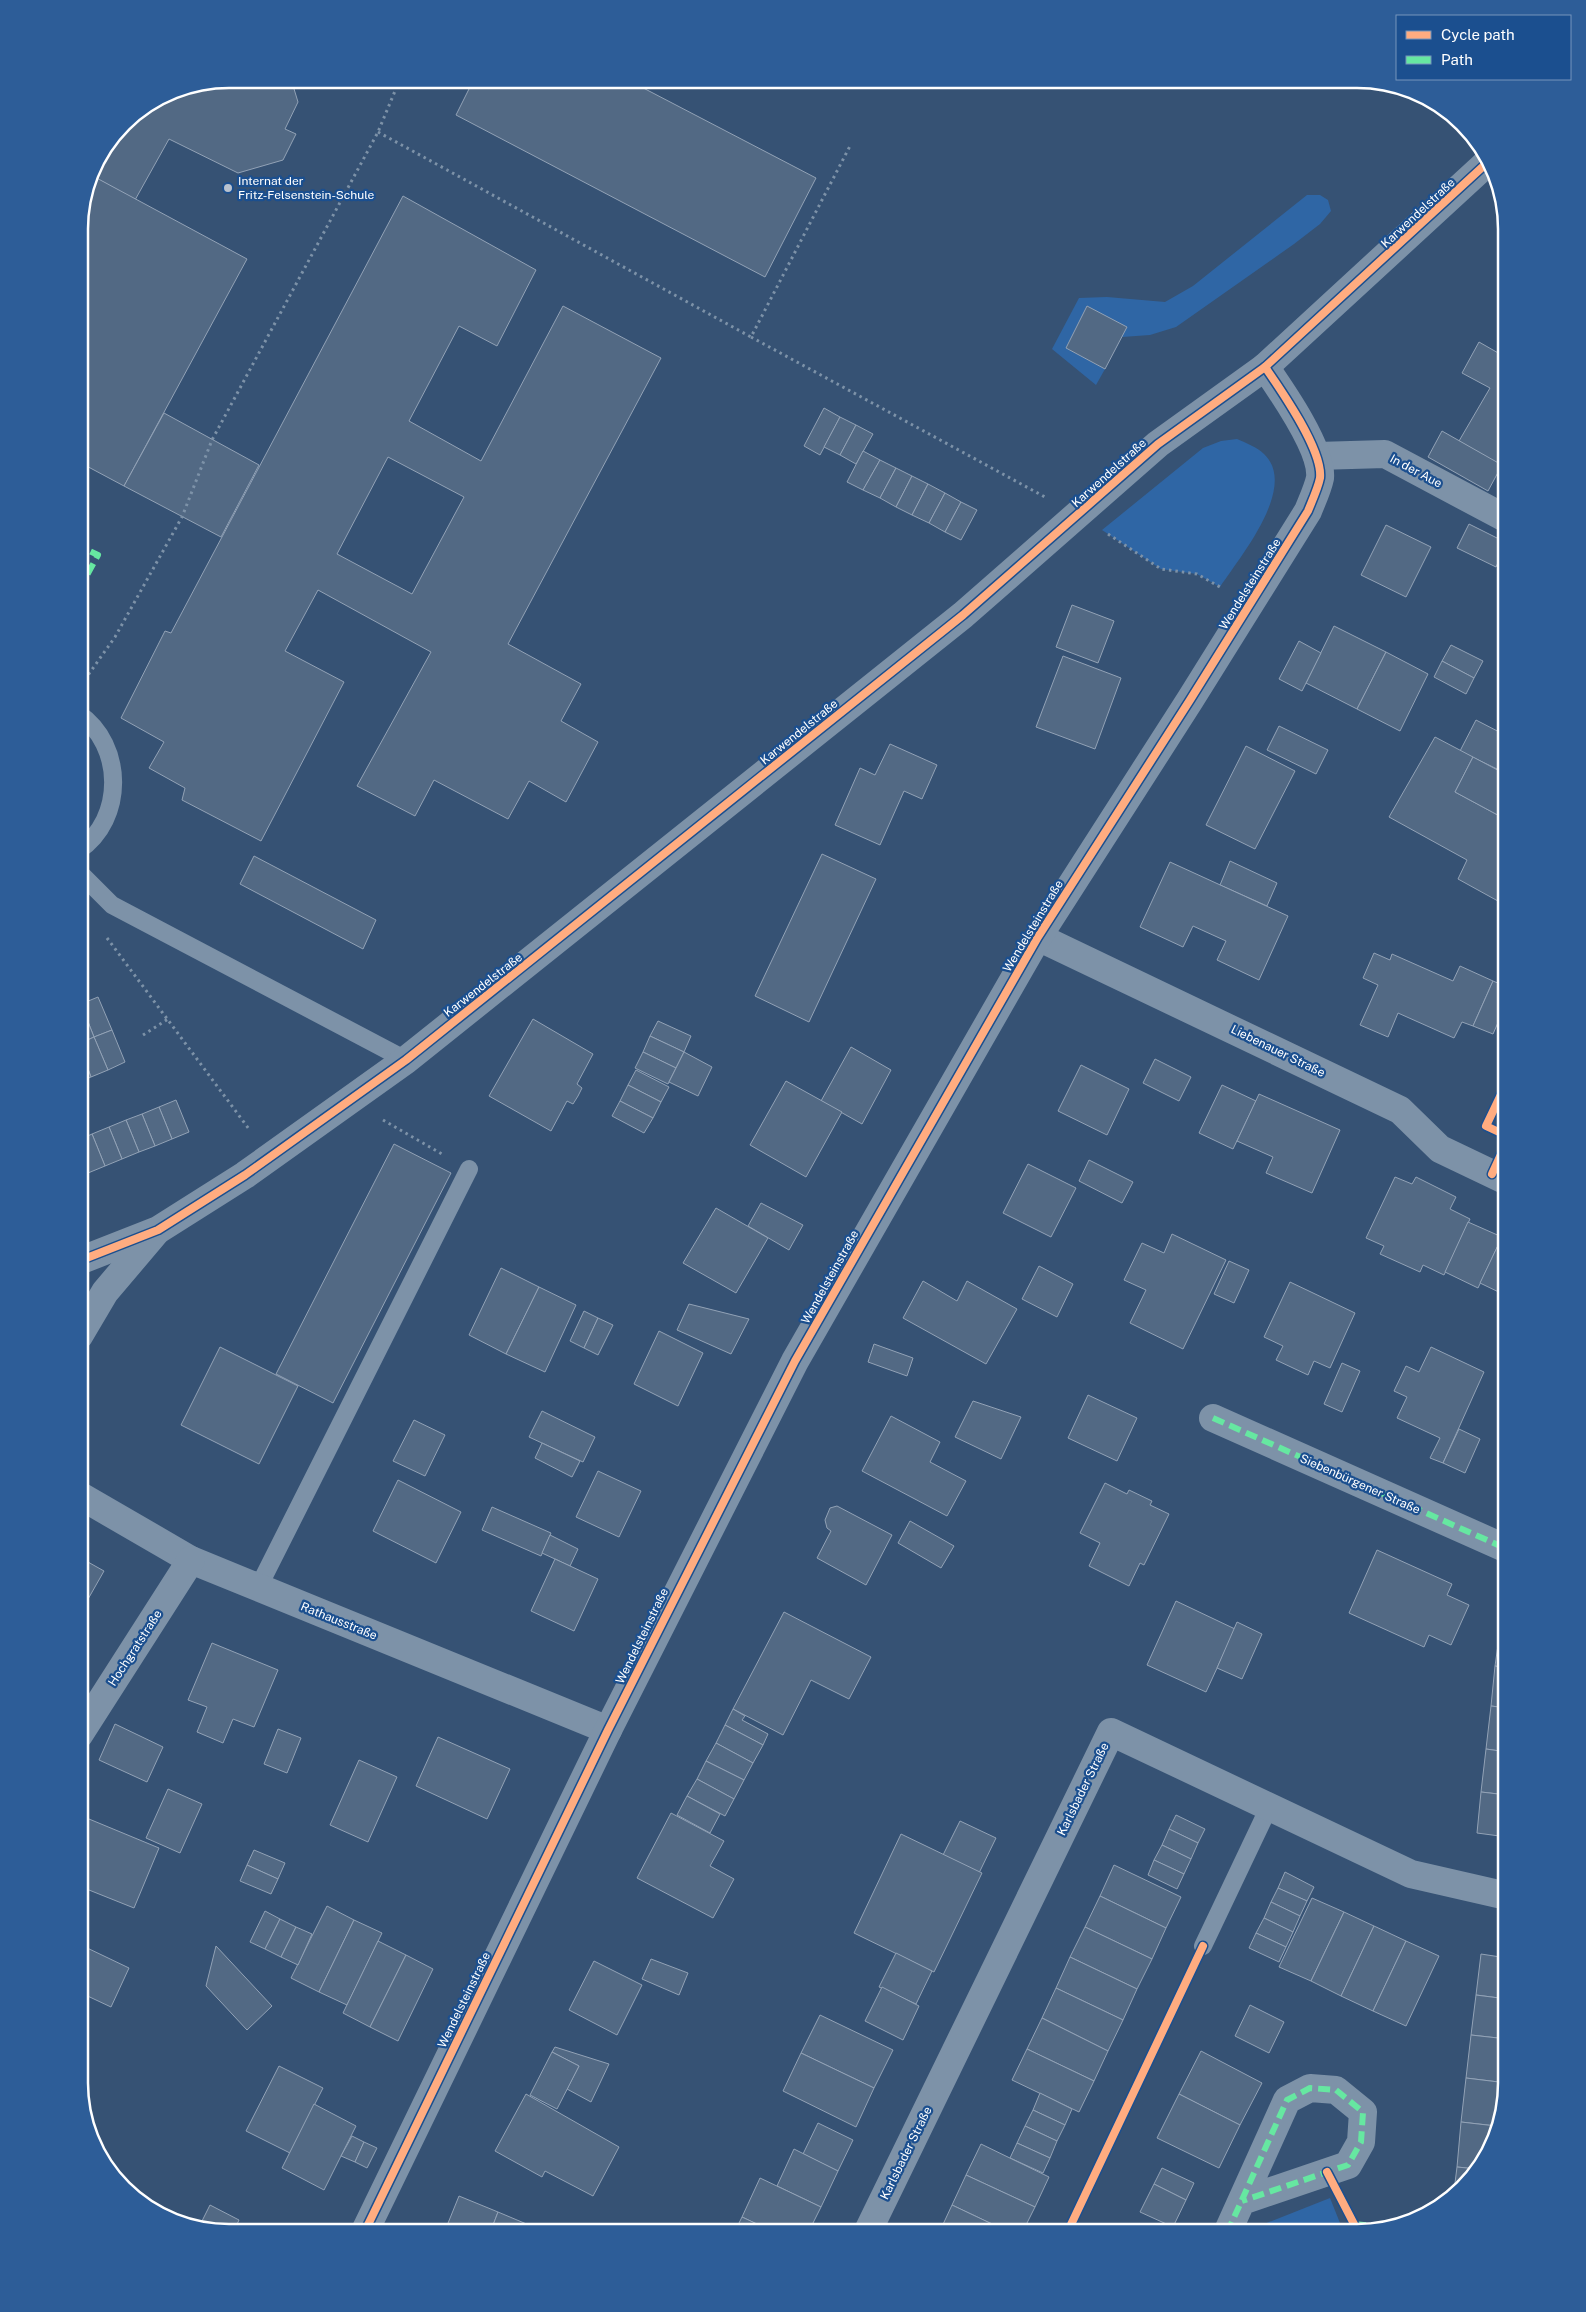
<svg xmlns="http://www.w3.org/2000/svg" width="1586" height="2312" font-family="'Public Sans',sans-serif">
<rect width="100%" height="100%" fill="#365274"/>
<g fill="#2f66a5">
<path d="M1307 195H1320L1328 200 1331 211 1320 224 1294 244 1176 327 1150 335 1122 337 1087 306 1066 348 1105 369 1096 385 1052 349 1079 298 1107 297 1165 302 1193 286Z"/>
<path d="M1237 439C1246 443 1257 447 1264 454 1299 487 1239 558 1220 587L1197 574 1161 569 1102 530 1203 448 1221 441Z"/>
<path d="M1330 2198 1344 2233H1260L1264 2224Z"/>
</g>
<g fill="#526984" stroke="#92a2b6" fill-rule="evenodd">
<path d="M229 79H291L298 102 285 129 296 134 283 160 238 173 169 139 135 200 91 175 94 163 123 122 172 90Z"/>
<path d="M474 79H626L816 178 765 277 456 115Z"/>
<path d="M91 175 247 259 124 486 79 462V219Z"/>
<path d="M403 196 536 270 497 346 459 326 409 421 481 461 563 306 661 358 508 644 581 684 561 721 598 742 566 802 529 781 508 819 434 780 415 816 357 786 431 652 318 590 285 651 344 682 261 841 182 800 185 788 149 768 164 742 121 718 165 631 171 633ZM388 457 464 497 412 594 337 554Z"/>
<path d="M1087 306 1127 327 1105 369 1066 348Z"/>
<path d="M1479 342 1507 358V469L1459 441 1490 388 1462 373Z"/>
<path d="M824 408 840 417 820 455 804 446Z"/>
<path d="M164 413 259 465 221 537 124 486Z"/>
<path d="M840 417 856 425 840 455 824 447Z"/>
<path d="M856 425 873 434 856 464 840 455Z"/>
<path d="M1442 431 1502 465 1488 491 1428 457Z"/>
<path d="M863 451 880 460 863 490 847 482Z"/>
<path d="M880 460 896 468 880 498 863 490Z"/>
<path d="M896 468 912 476 896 507 880 498Z"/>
<path d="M912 476 928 484 912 515 896 507Z"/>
<path d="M928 484 945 493 929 523 912 515Z"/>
<path d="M945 493 961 502 945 532 929 523Z"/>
<path d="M961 502 977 510 961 540 945 532Z"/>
<path d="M1469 524 1507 543 1496 567 1457 548Z"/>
<path d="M1386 525 1431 547 1406 597 1361 575Z"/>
<path d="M1072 605 1114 621 1098 663 1056 647Z"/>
<path d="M1334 626 1386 652 1357 709 1306 683Z"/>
<path d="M1299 641 1321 653 1302 691 1279 679Z"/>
<path d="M1451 645 1483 661 1474 678 1442 661Z"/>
<path d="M1386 652 1428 674 1400 731 1357 709Z"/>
<path d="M1063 656 1121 678 1095 749 1036 727Z"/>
<path d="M1442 661 1474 678 1466 694 1434 677Z"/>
<path d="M1476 720 1507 736V749L1497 769 1460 751Z"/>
<path d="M1279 726 1328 750 1316 774 1267 750Z"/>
<path d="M1435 737 1473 757 1455 792 1507 820V906L1458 879 1467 860 1389 817Z"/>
<path d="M890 744 937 765 922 799 904 791 880 845 835 825 860 768 875 775Z"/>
<path d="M1246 746 1295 771 1255 849 1206 825Z"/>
<path d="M1473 757 1507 775V820L1455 792Z"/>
<path d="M822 854 876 879 809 1022 755 996Z"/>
<path d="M254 856 376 920 363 949 240 884Z"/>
<path d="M1230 861 1277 883 1267 906 1220 885Z"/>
<path d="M1170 862 1288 916 1259 980 1217 960 1226 941 1193 926 1183 947 1140 927Z"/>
<path d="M1374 953 1390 960 1392 954 1453 981 1460 966 1493 981 1473 1026 1462 1022 1454 1038 1398 1013 1388 1037 1360 1025 1378 985 1363 978Z"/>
<path d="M1493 981 1507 987V1002L1493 1034 1473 1026Z"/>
<path d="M98 997 112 1030 94 1037 81 1004Z"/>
<path d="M81 1004 94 1037 79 1044V1005Z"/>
<path d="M533 1019 593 1054 577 1084 582 1088 578 1096 573 1104 567 1101 551 1131 489 1096Z"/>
<path d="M658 1021 691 1036 684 1052 650 1036Z"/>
<path d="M112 1030 125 1062 108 1070 94 1037Z"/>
<path d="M650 1036 684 1052 676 1068 643 1052Z"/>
<path d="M94 1037 108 1070 91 1077 79 1044Z"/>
<path d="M79 1046 91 1077 79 1082Z"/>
<path d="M851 1047 891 1070 862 1124 821 1101Z"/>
<path d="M643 1052 676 1068 668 1084 635 1068Z"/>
<path d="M684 1052 712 1067 698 1096 669 1082Z"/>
<path d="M1155 1059 1191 1077 1179 1101 1143 1083Z"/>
<path d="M1081 1065 1129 1089 1107 1135 1058 1111Z"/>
<path d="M636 1070 669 1087 661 1102 628 1085Z"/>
<path d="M786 1081 842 1112 806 1177 750 1145Z"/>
<path d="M628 1085 661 1102 653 1118 620 1101Z"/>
<path d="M1222 1085 1256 1101 1233 1149 1199 1133Z"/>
<path d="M1259 1094 1340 1130 1312 1193 1266 1173 1273 1157 1237 1141Z"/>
<path d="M176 1100 189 1132 172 1139 159 1107Z"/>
<path d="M620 1101 653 1118 644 1133 612 1116Z"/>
<path d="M159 1107 172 1139 155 1146 142 1114Z"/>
<path d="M142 1114 155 1146 139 1152 126 1120Z"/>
<path d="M126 1120 139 1152 122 1159 109 1127Z"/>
<path d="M109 1127 122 1159 105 1166 92 1134Z"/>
<path d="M92 1134 105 1166 88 1173 79 1150V1140Z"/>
<path d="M394 1144 451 1173 333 1403 276 1374Z"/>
<path d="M79 1150 88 1173 79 1177Z"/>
<path d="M1089 1160 1133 1182 1122 1203 1079 1181Z"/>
<path d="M1028 1164 1076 1188 1051 1237 1003 1213Z"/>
<path d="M1395 1177 1412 1184 1416 1177 1456 1197 1450 1209 1470 1219 1444 1275 1423 1265 1420 1272 1380 1254 1384 1246 1366 1238Z"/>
<path d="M761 1203 803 1225 789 1250 748 1226Z"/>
<path d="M716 1208 768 1238 736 1293 683 1263Z"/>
<path d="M1468 1222 1502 1237 1478 1288 1445 1272Z"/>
<path d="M1172 1234 1226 1260 1183 1349 1130 1323 1146 1290 1124 1280 1142 1243 1164 1253Z"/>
<path d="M1501 1239 1507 1242V1296L1480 1283Z"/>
<path d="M1229 1261 1249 1270 1234 1303 1214 1294Z"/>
<path d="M1039 1266 1073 1284 1057 1317 1022 1299Z"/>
<path d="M501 1268 539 1287 506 1354 469 1335Z"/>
<path d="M923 1281 957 1301 967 1281 1017 1309 986 1364 903 1318Z"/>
<path d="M1290 1282 1355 1313 1330 1368 1314 1361 1308 1375 1276 1360 1283 1346 1264 1337Z"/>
<path d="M539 1287 576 1305 545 1372 506 1354Z"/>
<path d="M689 1304 749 1319 731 1354 677 1330Z"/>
<path d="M584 1311 598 1318 584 1348 570 1341Z"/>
<path d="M598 1318 613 1325 598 1355 584 1348Z"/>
<path d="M659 1331 703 1353 678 1406 634 1384Z"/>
<path d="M874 1344 913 1358 907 1376 868 1362Z"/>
<path d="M220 1347 298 1386 259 1464 181 1425Z"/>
<path d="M1431 1347 1484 1372 1443 1463 1430 1458 1440 1438 1397 1418 1407 1397 1394 1391 1406 1366 1419 1372Z"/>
<path d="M1342 1363 1360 1371 1342 1412 1324 1404Z"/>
<path d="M1088 1395 1137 1418 1117 1461 1068 1438Z"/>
<path d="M973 1401 1021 1417 1001 1459 955 1437Z"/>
<path d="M542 1411 595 1437 583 1462 529 1437Z"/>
<path d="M891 1416 940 1442 930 1462 966 1481 947 1516 862 1471Z"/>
<path d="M414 1420 445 1435 425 1476 393 1461Z"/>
<path d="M1459 1429 1480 1439 1465 1473 1443 1463Z"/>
<path d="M542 1443 580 1461 572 1477 535 1458Z"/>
<path d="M598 1471 641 1491 619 1537 576 1517Z"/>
<path d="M398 1480 461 1512 436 1563 373 1531Z"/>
<path d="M1105 1483 1127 1494 1129 1490 1152 1501 1150 1505 1169 1514 1144 1565 1140 1563 1129 1586 1089 1566 1100 1543 1080 1533Z"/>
<path d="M837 1506 892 1535 866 1585 817 1558 831 1531 827 1528 825 1520 830 1508Z"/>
<path d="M492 1507 551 1533 541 1556 482 1530Z"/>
<path d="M910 1521 954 1546 941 1568 898 1543Z"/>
<path d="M550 1535 578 1549 570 1566 542 1553Z"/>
<path d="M1377 1550 1452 1584 1447 1595 1469 1605 1451 1645 1429 1635 1424 1647 1349 1613Z"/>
<path d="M79 1557 104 1571 79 1615Z"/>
<path d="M555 1559 598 1579 574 1631 531 1611Z"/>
<path d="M1176 1601 1235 1629 1206 1692 1147 1665Z"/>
<path d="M784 1612 871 1657 849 1699 811 1680 783 1735 733 1709Z"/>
<path d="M1237 1622 1262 1634 1242 1679 1217 1668Z"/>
<path d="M1501 1624 1507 1626V1668L1495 1666Z"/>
<path d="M212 1643 278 1670 254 1727 233 1719 223 1743 197 1732 207 1707 188 1700Z"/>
<path d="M1495 1666 1507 1668V1708L1491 1706Z"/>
<path d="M1491 1706 1507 1708V1752L1486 1749Z"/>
<path d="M733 1709 745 1716 742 1720 768 1734 763 1745 725 1725Z"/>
<path d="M115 1724 163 1747 147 1782 99 1760Z"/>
<path d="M725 1725 763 1745 753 1763 716 1743Z"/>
<path d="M278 1729 301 1738 287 1773 264 1764Z"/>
<path d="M438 1737 510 1769 487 1819 416 1786Z"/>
<path d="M716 1743 753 1763 744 1780 706 1761Z"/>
<path d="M1486 1749 1507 1752V1795L1481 1792Z"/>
<path d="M359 1760 397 1777 368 1842 330 1825Z"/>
<path d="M706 1761 744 1780 734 1799 697 1779Z"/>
<path d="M697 1779 734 1799 725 1816 687 1796Z"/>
<path d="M168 1789 202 1804 180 1853 146 1838Z"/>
<path d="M1481 1792 1507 1795V1837L1477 1833Z"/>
<path d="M687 1796 720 1814 710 1833 677 1815Z"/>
<path d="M671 1813 724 1841 710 1866 734 1879 713 1918 637 1878Z"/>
<path d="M1176 1815 1205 1829 1198 1843 1169 1829Z"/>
<path d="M89 1819 159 1848 134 1908 79 1886V1843Z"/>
<path d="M960 1821 996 1838 979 1873 943 1855Z"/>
<path d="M1169 1829 1198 1843 1191 1859 1162 1845Z"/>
<path d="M901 1834 982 1873 934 1972 854 1933Z"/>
<path d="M1162 1845 1191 1859 1184 1874 1154 1860Z"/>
<path d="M254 1850 285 1863 278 1879 247 1865Z"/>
<path d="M1154 1860 1184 1874 1177 1889 1148 1875Z"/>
<path d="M247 1865 278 1879 271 1894 240 1881Z"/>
<path d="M1114 1865 1181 1897 1166 1928 1100 1896Z"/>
<path d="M1285 1872 1314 1887 1307 1901 1278 1888Z"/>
<path d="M1278 1888 1307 1901 1300 1916 1271 1902Z"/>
<path d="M1100 1896 1166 1928 1152 1959 1085 1927Z"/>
<path d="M1312 1898 1344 1912 1311 1981 1279 1967Z"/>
<path d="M1271 1902 1300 1916 1293 1932 1264 1918Z"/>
<path d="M327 1906 354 1920 319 1992 291 1978Z"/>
<path d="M265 1911 280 1919 265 1949 250 1942Z"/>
<path d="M1344 1912 1374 1926 1341 1996 1311 1981Z"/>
<path d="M1264 1918 1293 1932 1286 1947 1256 1933Z"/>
<path d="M280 1919 296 1927 281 1957 265 1949Z"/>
<path d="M354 1920 382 1933 347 2005 319 1992Z"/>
<path d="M1374 1926 1406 1941 1373 2011 1341 1996Z"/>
<path d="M296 1927 312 1934 298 1965 281 1957Z"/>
<path d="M1085 1927 1152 1959 1137 1989 1070 1957Z"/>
<path d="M1256 1933 1286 1947 1279 1962 1249 1948Z"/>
<path d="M378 1941 406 1955 370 2027 343 2013Z"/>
<path d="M1406 1941 1439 1956 1406 2026 1373 2011Z"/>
<path d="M83 1946 129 1968 111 2007 79 1992V1954Z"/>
<path d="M216 1946 272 2006 247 2030 206 1986Z"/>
<path d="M896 1953 932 1971 916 2004 879 1987Z"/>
<path d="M1481 1954 1507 1958V1999L1476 1995Z"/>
<path d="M406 1955 433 1969 398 2041 370 2027Z"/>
<path d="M1070 1957 1137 1989 1123 2020 1056 1988Z"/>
<path d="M651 1959 688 1973 679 1995 642 1979Z"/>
<path d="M594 1961 642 1985 617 2035 569 2010Z"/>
<path d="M882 1987 919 2006 903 2040 865 2021Z"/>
<path d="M1056 1988 1123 2020 1108 2051 1042 2018Z"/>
<path d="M1476 1995 1507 1999V2039L1471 2035Z"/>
<path d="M1250 2005 1284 2022 1269 2053 1235 2036Z"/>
<path d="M820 2015 893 2050 874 2088 801 2053Z"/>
<path d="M1042 2018 1108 2051 1094 2081 1027 2049Z"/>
<path d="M1471 2035 1507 2039V2083L1466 2078Z"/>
<path d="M555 2047 609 2064 591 2102 567 2089 579 2066 552 2052Z"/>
<path d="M1027 2049 1094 2081 1079 2112 1012 2080Z"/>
<path d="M1201 2051 1262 2083 1240 2125 1179 2094Z"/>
<path d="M552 2052 579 2066 557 2109 530 2095Z"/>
<path d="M801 2053 874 2088 856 2127 783 2091Z"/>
<path d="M279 2066 323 2088 290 2153 246 2131Z"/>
<path d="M1466 2078 1507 2083 1496 2126 1461 2122Z"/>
<path d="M1040 2093 1072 2109 1065 2125 1033 2110Z"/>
<path d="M526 2094 619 2147 593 2196 545 2171 542 2177 495 2151Z"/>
<path d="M1179 2094 1240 2125 1219 2168 1157 2138Z"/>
<path d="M314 2104 356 2126 324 2190 282 2168Z"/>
<path d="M1033 2110 1065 2125 1057 2141 1025 2126Z"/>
<path d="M1461 2122 1496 2126 1487 2159 1477 2169 1457 2167Z"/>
<path d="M818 2123 853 2140 838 2171 803 2154Z"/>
<path d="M1025 2126 1057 2141 1050 2158 1017 2143Z"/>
<path d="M352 2136 364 2142 355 2162 341 2156Z"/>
<path d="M364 2142 377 2148 367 2168 355 2162Z"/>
<path d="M1017 2143 1050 2158 1043 2173 1010 2158Z"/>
<path d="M981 2144 1049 2177 1035 2207 966 2175Z"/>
<path d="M794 2149 838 2171 821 2207 777 2186Z"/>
<path d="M1457 2167 1477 2169 1454 2191Z"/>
<path d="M1162 2168 1194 2183 1186 2200 1154 2184Z"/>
<path d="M966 2175 1035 2207 1022 2233H1011L952 2205Z"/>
<path d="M760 2178 821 2207 808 2233H776L742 2217Z"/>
<path d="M1154 2184 1186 2200 1173 2227 1140 2212Z"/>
<path d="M459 2196 498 2212 490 2233H444Z"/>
<path d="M210 2205 239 2220 233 2233H219L199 2227Z"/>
<path d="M952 2205 1011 2233H939Z"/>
<path d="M498 2212 536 2228 533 2233H490Z"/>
<path d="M742 2217 776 2233H734Z"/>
<path d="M1116 2224 1134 2233H1111Z"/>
<path d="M536 2228 549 2233H533Z"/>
</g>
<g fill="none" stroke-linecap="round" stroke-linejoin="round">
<g stroke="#7d92a8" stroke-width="3" stroke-dasharray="2.5 4" stroke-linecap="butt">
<path d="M1343 79H1347"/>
<path d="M378 132 751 337 850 146"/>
<path d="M751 337 1045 497"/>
<path d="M1108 534 1161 569 1197 574 1220 587"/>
<path d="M81 685 115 637 182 517 212 440 378 132 400 79"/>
<path d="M79 925 88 926"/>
<path d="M107 938 249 1129"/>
<path d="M143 1035 168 1019"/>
<path d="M383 1120 442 1154"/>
</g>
<g stroke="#7d92a8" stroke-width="18">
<path d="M79 850C125 819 124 745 79 714"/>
<path d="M79 872 112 905 406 1060"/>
<path d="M258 1588 469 1169"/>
<path d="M1203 1946 1269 1807"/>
</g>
<g stroke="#7d92a8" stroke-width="28">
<path d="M1317 456 1385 454 1507 519"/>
<path d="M1038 937 1400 1110 1440 1149 1507 1181"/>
<path d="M79 1261 158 1230 245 1175 406 1060 963 615 1158 444 1265 367 1489 161"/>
<path d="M79 1336 105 1292 155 1233"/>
<path d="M1213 1418 1507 1549"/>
<path d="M79 1495 191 1560 608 1730"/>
<path d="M79 1735 191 1560"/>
<path d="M364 2233 608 1730 795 1361 1038 937 1190 700 1308 511C1312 501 1318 488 1320 478 1323 450 1281 390 1265 367"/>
<path d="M867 2233 1111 1732 1411 1874 1507 1896"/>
<path d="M1227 2233 1287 2100 1310 2088 1336 2090 1363 2112 1361 2142 1348 2165 1242 2201"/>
</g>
<g stroke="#66e7a1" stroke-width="6" stroke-dasharray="12 6" stroke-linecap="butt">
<path d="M79 590 98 555 79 546"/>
<path d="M1213 1418 1507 1549"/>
<path d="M1354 2224 1382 2227"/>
<path d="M1227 2233 1287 2100 1310 2088 1336 2090 1363 2112 1361 2142 1348 2165 1242 2201"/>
</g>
<g stroke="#1b4f8f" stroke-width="11">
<g id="cycleway">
<path d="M1492 1174 1504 1148 1501 1133 1486 1126 1507 1082"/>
<path d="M79 1261 158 1230 245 1175 406 1060 963 615 1158 444 1265 367 1489 161"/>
<path d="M1327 2172 1354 2224 1355 2233"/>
<path d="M364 2233 608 1730 795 1361 1038 937 1190 700 1308 511C1312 501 1318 488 1320 478 1323 450 1281 390 1265 367"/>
<path d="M1067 2233 1203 1946"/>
</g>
</g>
<use href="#cycleway" stroke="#ffac80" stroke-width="8"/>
</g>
<circle fill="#b9c2ce" stroke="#1b4f8f" stroke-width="2" cx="228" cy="188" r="5"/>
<g text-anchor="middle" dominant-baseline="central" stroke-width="4.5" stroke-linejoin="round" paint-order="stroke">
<g font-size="12" fill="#fff" stroke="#1b4f8f" text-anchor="start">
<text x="238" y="181">Internat der<tspan x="238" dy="14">Fritz-Felsenstein-Schule</tspan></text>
</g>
<g font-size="12" fill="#fff" stroke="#1b4f8f">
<text transform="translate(1418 213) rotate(-43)">Karwendelstraße</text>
<text transform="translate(1416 471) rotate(28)">In der Aue</text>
<text transform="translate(1109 473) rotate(-42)">Karwendelstraße</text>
<text transform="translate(1250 584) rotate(-58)">Wendelsteinstraße</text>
<text transform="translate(799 732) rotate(-39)">Karwendelstraße</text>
<text transform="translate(1033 926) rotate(-59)">Wendelsteinstraße</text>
<text transform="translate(483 985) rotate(-38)">Karwendelstraße</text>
<text transform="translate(1278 1051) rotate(26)">Liebenauer Straße</text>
<text transform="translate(830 1277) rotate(-61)">Wendelsteinstraße</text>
<text transform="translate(1360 1484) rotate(24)">Siebenbürgener Straße</text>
<text transform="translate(339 1621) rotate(22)">Rathausstraße</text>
<text transform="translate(642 1636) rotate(-64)">Wendelsteinstraße</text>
<text transform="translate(135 1648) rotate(-57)">Hochgratstraße</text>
<text transform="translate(1083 1789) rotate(-64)">Karlsbader Straße</text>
<text transform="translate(464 2000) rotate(-64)">Wendelsteinstraße</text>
<text transform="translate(906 2153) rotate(-64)">Karlsbader Straße</text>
</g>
</g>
<path d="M0 0H1586V2312H0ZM229 88H1357A141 141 0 0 1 1498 229V2083A141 141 0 0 1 1357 2224H229A141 141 0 0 1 88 2083V229A141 141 0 0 1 229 88Z" fill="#2d5d98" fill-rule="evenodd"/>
<path fill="none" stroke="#fff" stroke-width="2.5" d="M229 88H1357A141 141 0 0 1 1498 229V2083A141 141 0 0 1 1357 2224H229A141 141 0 0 1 88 2083V229A141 141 0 0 1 229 88Z"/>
<rect x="1396" y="15" width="175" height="65" fill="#1b4f8f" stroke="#7695bc"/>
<rect x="1406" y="31" width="25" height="8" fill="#ffac80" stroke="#7695bc"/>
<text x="1441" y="40" font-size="15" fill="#ffffff">Cycle path</text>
<rect x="1406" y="56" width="25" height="8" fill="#66e7a1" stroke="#7695bc"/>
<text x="1441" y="65" font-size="15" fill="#ffffff">Path</text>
</svg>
